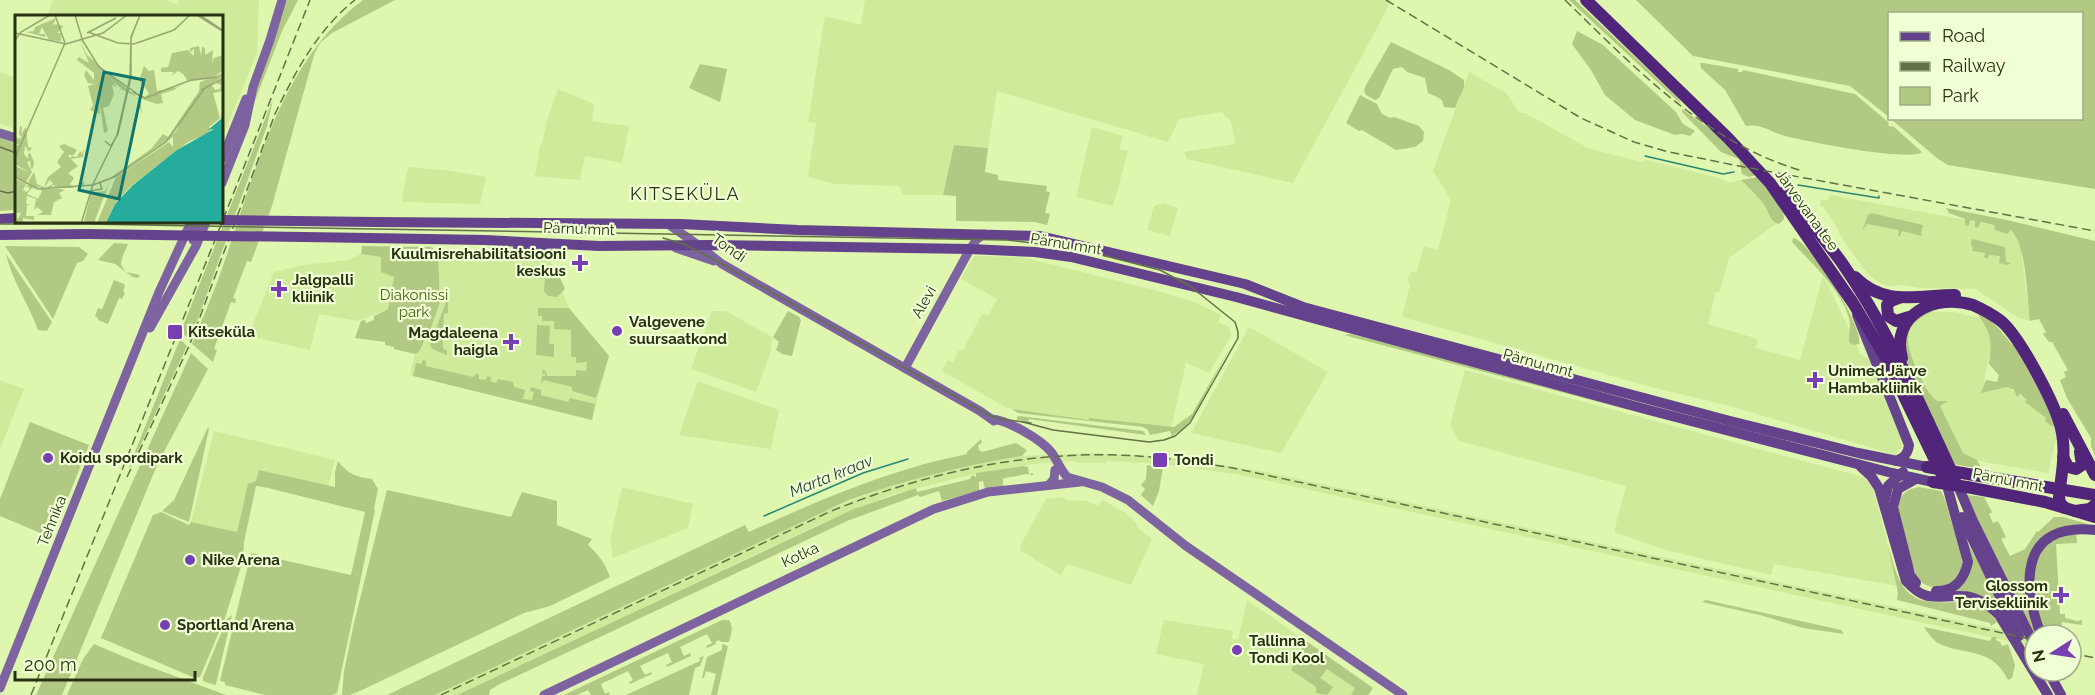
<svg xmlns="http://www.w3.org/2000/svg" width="2095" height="695" font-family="Raleway,sans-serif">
<rect width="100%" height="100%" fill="#def6ae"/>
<g fill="#d0ea9b">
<path d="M53 0H165L177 4 179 0H259L257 53 222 139V16H47Z"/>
<path d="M865 0H1391L1383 17 1293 183 1187 159 1184 152 1235 144 1231 121 1221 112 1179 119 1168 142 997 91 988 148 954 145 943 195H903L899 186 836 184 808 177 816 123 808 122 825 16 861 25Z"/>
<path d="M0 72 16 78V130L0 123Z"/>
<path d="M1469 72 1506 93 1520 113H1525L1588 148 1641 162 1646 160 1716 177 1730 183 1741 180 1766 205 1767 211 1776 224 1729 258 1720 291 1715 293 1708 324 1758 339 1756 348 1800 360 1823 275 1859 350V354L1869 359 1904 443 1896 455 1730 406 1651 387 1402 317 1410 285 1407 281 1410 273 1417 271 1424 246 1438 250 1451 200 1433 171Z"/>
<path d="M558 89 594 104 592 121 629 126 622 163 585 156 580 180 535 176 540 145H542L547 120Z"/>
<path d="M1092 127 1123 136 1119 149 1128 151 1113 206 1076 197Z"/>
<path d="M408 167 451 171 486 177 480 204 403 202 402 198Z"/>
<path d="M1830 195 1994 225 1996 230H2011L2016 234 2021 249 2030 321 2017 317 1976 289 1920 288 1904 285 1889 286 1880 283 1868 274 1847 246 1833 221 1823 207 1820 206 1821 199 1828 201Z"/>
<path d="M1163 203 1178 208 1170 236 1147 230 1154 206Z"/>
<path d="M361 254 381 257 394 276 388 309 357 321 319 314 310 350 248 336 274 272 304 265 348 260Z"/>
<path d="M974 256 1022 257 1158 291 1197 303 1221 315 1218 322 1229 327 1231 336 1209 373 1186 363 1171 428 1089 420 1007 408 942 371 948 360 953 362 958 351 963 350 982 314 988 316 997 299 961 279Z"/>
<path d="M438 258H549L569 308 609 356 592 420 410 375 415 354 419 352 428 336 440 302Z"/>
<path d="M712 311H726L772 337 771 351 756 392 691 369Z"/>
<path d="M1929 312H1954L1980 318 1986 325 1992 342 1984 382 2007 387 2027 400 2056 428V440L2048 473 1961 458 1909 350 1908 334 1911 325 1920 316Z"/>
<path d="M1249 327 1328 372 1281 453 1191 433Z"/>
<path d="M1465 370 1863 477 1871 483 1873 488 1888 545 1897 586 1774 564 1771 575 1666 550 1614 532 1626 486 1459 441 1450 425Z"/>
<path d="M0 380 24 389 0 449Z"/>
<path d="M698 381 779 410 771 449 679 435Z"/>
<path d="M214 431 335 460 328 487 259 470 256 481 248 485 237 532 191 522Z"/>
<path d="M1089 453 1169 457 1261 471 2035 637V647L1241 475 1163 464 1107 461 1106 463H1078L1073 461 1033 464 982 472 891 495 818 525 457 695H435L821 513 878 490 914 478 974 464 1022 456Z"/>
<path d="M622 487 693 504 688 528 613 558 610 540Z"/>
<path d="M1047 497 1049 499 1064 497 1066 500 1086 501 1098 506 1103 500 1125 513 1136 523 1137 527 1152 539 1131 585 1067 564 1061 575 1021 551 1020 546Z"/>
<path d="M1247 600 1373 688 1368 695H1197L1204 664 1156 654 1164 620 1233 631 1232 639 1238 640Z"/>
</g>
<g fill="#b2c983">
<path d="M287 0H298L282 31 251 111 255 93Z"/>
<path d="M363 0H395L332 33 320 43 314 55 272 206 251 262 247 261 233 298 236 299 235 303 231 302 214 349 217 350 213 362 192 344C203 317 215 290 224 263 256 170 281 61 363 0Z"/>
<path d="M1569 0H1575L1678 98 1681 104Z"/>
<path d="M1636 0H2095V189L1948 165 1938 159 1891 119 2082 118V14H1890L1889 117 1850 86 1693 56Z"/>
<path d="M1577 31 1603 45 1676 112 1683 124 1695 131 1690 136 1682 134 1675 135 1635 120 1605 95 1591 70 1572 44Z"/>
<path d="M1391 42 1449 70 1464 80V87L1455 108 1444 107 1442 100 1437 97 1428 93 1425 78 1407 72 1402 67 1393 69 1379 98 1375 100 1366 95 1364 90 1366 85Z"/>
<path d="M1703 63 1738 69V72H1742L1743 70 1855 94 1889 123 1888 125 1891 127 1893 126 1922 152C1907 162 1806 141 1785 136 1772 132 1759 123 1746 126L1725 90 1701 68 1700 63Z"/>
<path d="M700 64 727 69 720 102 689 88Z"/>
<path d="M1360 95 1377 104 1382 114 1390 118 1394 117 1419 126 1424 132 1423 141 1415 147 1396 150 1362 130 1359 131 1346 123Z"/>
<path d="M273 99 267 126 190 341 181 331Z"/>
<path d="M1682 109 1717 134 1756 175 1749 177 1742 174 1739 159 1721 152 1682 112Z"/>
<path d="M0 137 16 143V210L0 211Z"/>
<path d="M954 145 988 148 985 172 998 175V180L1047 186 1046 191 1050 192 1045 213 1050 214 1047 225 1035 222 956 221V196L943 195Z"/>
<path d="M1758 177 1783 212 1784 219 1779 224C1768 221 1769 209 1762 202 1756 194 1748 187 1741 180Z"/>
<path d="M1946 208 2007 220 2095 241V456L2091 446V438L2067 398 2060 380 2066 377 2064 372 2068 370 2052 342H2049L2043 334 2046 332 2039 319 2030 321C2027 298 2027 246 2011 230L2007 234 1995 230 1994 225 1981 222 1978 228 1975 227V221L1970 220 1969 225 1965 226V219L1949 213Z"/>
<path d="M1871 213 1923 225 1921 233 1922 236 1902 231 1900 236H1898L1899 230 1867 224 1862 231 1868 215Z"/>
<path d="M1793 238C1810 240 1864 327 1859 344L1853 345 1849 342C1849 334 1851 326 1849 318 1840 288 1812 264 1792 242Z"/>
<path d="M1972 239 2005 247 2006 262 2011 263 2007 265 1999 263 2000 256 1989 255 1988 258H1984L1985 253 1973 251 1971 243Z"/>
<path d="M114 243 128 244 122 258 121 265 126 272 140 275 138 278 133 277 115 264 98 260Z"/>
<path d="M5 246 79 247 88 254 83 261 77 263 53 319Z"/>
<path d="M362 246 431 247 436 251V255H438L440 302 431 328 419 352 415 354 394 349V347L385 345V342L355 338 361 321 365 320 366 323 374 320V316L388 309 394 277 381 272V257L361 254Z"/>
<path d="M6 254 52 322 47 331 38 330C29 304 12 281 6 254Z"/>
<path d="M536 272 558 273 565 289 557 297 548 296 544 291 545 279 536 278Z"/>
<path d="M114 280 124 284 125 286 123 292 125 293 122 299 119 298 108 324 98 320V318L95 316 98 308 102 309 103 307Z"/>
<path d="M448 301V313L444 314 443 330 447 331 443 333V348L447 351V355L432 349 430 344 446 302Z"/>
<path d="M538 308H569L609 356 596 398 572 391V387L544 380 541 384 542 376H545V374H542L543 369 546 372 547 376H576V370L586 371 587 362 576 363V357H571V330L554 329V321H542V316H538Z"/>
<path d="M1937 310C1900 323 1904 342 1919 373 1924 383 1928 394 1937 401H1948L1940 406 1963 453 1977 460 1982 469 1952 464 1936 432 1904 355 1907 326 1917 315Z"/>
<path d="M788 311 799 317 801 320 792 356 782 354 776 350 779 342 773 337Z"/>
<path d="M1978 315C1992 318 2001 331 2009 341 2012 345 2017 347 2019 350 2033 368 2046 405 2056 426H2051L2045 421 2046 418 2025 402 2027 400 2020 394 2017 397 2014 390 2007 387 1981 393 1986 380 1997 382 1999 375 1989 364C1992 340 1992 335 1978 315Z"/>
<path d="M537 325 550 326 549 344H554V357L536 355Z"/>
<path d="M1351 334 1629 408V410L1344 335Z"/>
<path d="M180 339 187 346 130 468 129 467Z"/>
<path d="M1231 346 1192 419 1185 427 1172 436 1170 431 1150 435 1148 430 1143 427 1018 413 1012 409 1089 420V418L1174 427 1192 414Z"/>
<path d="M191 353 208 369 158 463 62 695H36Z"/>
<path d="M423 360 426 361V366L473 377 477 373 479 375V379L486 380 487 376 491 377 490 381 496 383 498 379 513 382 514 387 525 390 523 399 532 400 534 392 530 391 531 387 541 390V395L568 402 570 398 595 404 592 420 413 376 416 363 421 364Z"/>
<path d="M1019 416 1143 431 1146 435 1029 419 1028 422 1017 420V417Z"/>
<path d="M30 422 89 445 52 538 0 516V499Z"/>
<path d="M208 427 209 429 189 522 162 511 174 500Z"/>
<path d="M981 439 982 443 978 445 979 450 982 452 1016 443 1027 450 1022 456C961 466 907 479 849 500L435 695H387L745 525 749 532C822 499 888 470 967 454V452Z"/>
<path d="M338 461C348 474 356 477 372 479L378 489 374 509 375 510 337 693 332 695H265L225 685V682L220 681 251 553 351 575 365 512 268 488 256 486 244 542 243 560 225 618 200 677 195 678 101 638 153 515 161 512 189 525 191 522 237 532 248 484 256 481 259 470 335 487V472Z"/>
<path d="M1147 465 1163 467 1159 491 1153 506 1141 495 1145 489 1141 485 1146 479Z"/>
<path d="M1023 466 1028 467 1029 474 1033 473V475L1027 474 1005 478 1003 479V486L985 489 983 481 979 482V491L942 501 939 491 920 497 918 495 847 521 500 684 490 690 489 695H457L854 509 916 488 917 492 970 479 972 475 976 477V473Z"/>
<path d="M1919 487 1941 491C1947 502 1949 515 1953 526 1962 549 1974 574 1945 585 1934 590 1924 586 1916 577L1898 509C1899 495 1906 489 1919 487Z"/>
<path d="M387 490 511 517 522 492 557 501V525L592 539 588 545C598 554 605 563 610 577L550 606 524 613 362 690 350 695H342L344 671 354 623Z"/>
<path d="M1967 495 1984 497 1992 512 1989 514 1993 523 1998 521 2006 537 2001 539 2010 556 2025 549 2037 531 2038 532 2054 517H2063L2095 526C2055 526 2059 527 2032 555L2037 635 2034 633 1976 518Z"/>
<path d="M2076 532 2077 543 2056 544 2060 614H2065V618L2077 621 2082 620V625L2062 622 2061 630 2062 635H2052V633L2044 635 2033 604V569L2047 543Z"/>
<path d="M1965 537 2011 626 2003 616 1951 591 1964 582Z"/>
<path d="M1888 545C1892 557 1894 570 1900 581 1922 624 1969 581 1997 622L1991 626 1990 623 1897 600 1898 593Z"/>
<path d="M1706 600 1841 630 1844 634 1803 628 1760 615 1702 602Z"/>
<path d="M232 615 216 684 215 685 203 681V677L227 619Z"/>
<path d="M722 620H729C734 627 731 635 729 642H721L719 640 715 642 716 644 707 648 706 646 712 643 707 634 680 647 684 656 690 653 691 656 667 667 666 665 672 662 668 653 640 666 645 675 651 672 652 674 630 684 629 682 633 680 628 671 601 684 605 694 609 692 610 694 608 695H591L588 690 577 695H564Z"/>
<path d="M1924 627 1990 641 1992 637H1996V640L2000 642 2002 646 2008 644 2015 665 2012 678 2008 680C1992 647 1967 656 1940 644 1934 642 1927 632 1924 627Z"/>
<path d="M1306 641 1373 688 1368 695H1351L1355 688 1327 669 1320 678 1333 687 1327 695 1316 693V687L1291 670Z"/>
<path d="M94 644 134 661 226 695H67L83 659Z"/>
<path d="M722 644 728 646 717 695H711L716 674 706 671 704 678H702L707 657 722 650Z"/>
<path d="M704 656 700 666 695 668 689 695H626L700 661 699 658Z"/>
</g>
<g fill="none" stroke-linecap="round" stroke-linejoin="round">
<g stroke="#268774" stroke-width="1.5">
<path d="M1645 156 1723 174 1734 172"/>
<path d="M1798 185 1879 198V196"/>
<path d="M764 516 863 473 908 459"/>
</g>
<g stroke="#7d64a0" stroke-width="9">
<path d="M0 133 16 138"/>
<path d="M222 159 246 99"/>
<path d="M222 183 245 125 253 87 270 40 282 0"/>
<path d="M668 224 698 245 722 264 980 411 994 421"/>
<path d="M193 240 199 222"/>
<path d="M676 248 714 261"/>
<path d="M150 328 196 246 206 222"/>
<path d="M905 368 970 249 977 239 984 234"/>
<path d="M992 419C1009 421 1041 439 1052 453 1057 461 1061 470 1067 477L1102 487 1128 500 1186 546 1403 695"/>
<path d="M1049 485 1054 479 1055 470"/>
<path d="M0 688 159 292 191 222"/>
<path d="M544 695 934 509 988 492 1080 482"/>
</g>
<g stroke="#65438c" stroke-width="10">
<path d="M0 219 16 218"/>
<path d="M375 222 681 224 798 230 1040 236 1245 284 1303 307 1730 421 1858 453 1927 467"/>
<path d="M0 235 87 234"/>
<path d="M369 238 485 240 599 246 711 245 970 249 1035 252 1071 257 1236 297 1645 409 1892 473 1933 482"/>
<path d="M518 248 557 255"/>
<path d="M1857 315 1909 445C1908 454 1904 458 1896 461"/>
<path d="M1861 467 1871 476 1879 488 1906 581C1927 604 1936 595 1962 596 1977 596 1989 605 1999 615L2048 695"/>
<path d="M1916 479 1898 489 1893 507 1908 566 1910 575 1916 583"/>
<path d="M1956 481 1973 521 2035 646"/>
<path d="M1884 503 1888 486 1903 472"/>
<path d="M1962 517 2019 636"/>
<path d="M1936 591C1955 591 1964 580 1968 562L1946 482"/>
<path d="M2041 635C2021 582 2021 522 2095 530"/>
<path d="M2048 671 2061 695"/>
</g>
<g stroke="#50257a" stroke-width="12">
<path d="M1586 0 1728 138 1770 183 1853 303 1883 353 1943 477"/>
<path d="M1785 191C1804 215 1824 238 1842 263 1888 329 1920 404 1954 477"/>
<path d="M1855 277C1884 307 1918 295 1955 295"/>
<path d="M1899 298 1891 301 1887 305 1888 316 1896 321 1909 317"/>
<path d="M1902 358C1890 314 1936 293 1973 305 1982 309 1993 315 2001 321 2020 337 2058 408 2062 433 2066 455 2061 476 2059 497L2060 503 2065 508"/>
<path d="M2063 414 2095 475"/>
<path d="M2063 457 2068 467 2076 469 2082 465 2080 452"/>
<path d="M1962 473 2095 495"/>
<path d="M1967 487 2045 502 2095 517"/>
<path d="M2075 511 2090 509 2095 505"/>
</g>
<g stroke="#637146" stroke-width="1.5">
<path d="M0 147 16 153"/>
<path d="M0 191 8 193 16 191"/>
<path d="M0 224H87L1007 240 1074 248 1160 270 1190 286 1235 322 1238 332V338L1190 423 1175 436 1164 440 1149 442 1053 430 1023 422"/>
<path d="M663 238 686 245 722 264 988 415 1001 419 1031 423"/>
</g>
<g stroke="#637146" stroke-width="1.5" stroke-dasharray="9 4.5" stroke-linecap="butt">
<path d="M1386 0 1581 118 1634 142 1669 152 1739 166 2095 231"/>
<path d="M1565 0C1634 67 1707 144 1803 171"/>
<path d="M127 477 190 344 275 114C295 72 318 29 355 0"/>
<path d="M2071 653 2095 658"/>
<path d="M31 695 213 245 310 0"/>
<path d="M441 695 829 512C927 472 1031 449 1138 456 1170 458 1202 463 1233 468L2035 640"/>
</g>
<g stroke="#65438c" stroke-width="10">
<path d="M222 220 375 222"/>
<path d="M87 234 369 238"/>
</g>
<g stroke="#50257a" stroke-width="12">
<path d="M1927 467 1962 473"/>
<path d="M1933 482 1967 487"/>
</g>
</g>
<g fill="#783eb4" stroke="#f0ffd4" stroke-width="2">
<path d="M577 254h6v6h6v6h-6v6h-6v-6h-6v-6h6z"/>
<path d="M276 280h6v6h6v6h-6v6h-6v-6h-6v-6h6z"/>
<circle cx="617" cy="331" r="6"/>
<rect x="167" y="324" width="16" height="16" rx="3"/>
<path d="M508 333h6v6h6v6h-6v6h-6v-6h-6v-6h6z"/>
<path d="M1812 371h6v6h6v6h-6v6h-6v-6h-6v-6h6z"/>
<circle cx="48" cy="458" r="6"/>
<rect x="1152" y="452" width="16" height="16" rx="3"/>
<circle cx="190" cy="560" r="6"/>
<path d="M2058 586h6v6h6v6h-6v6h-6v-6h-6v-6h6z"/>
<circle cx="165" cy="625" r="6"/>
<circle cx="1237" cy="650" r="6"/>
</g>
<g text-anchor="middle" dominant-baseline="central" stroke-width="4.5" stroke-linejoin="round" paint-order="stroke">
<g font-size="15" fill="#293115" stroke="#f0ffd4">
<text transform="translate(1807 210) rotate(54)">Järvevana tee</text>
<text transform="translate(579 229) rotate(2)">Pärnu mnt</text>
<text transform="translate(1066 244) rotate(9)">Pärnu mnt</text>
<text transform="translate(729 248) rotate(35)">Tondi</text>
<text transform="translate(924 302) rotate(-61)">Alevi</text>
<text transform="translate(1538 363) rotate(15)">Pärnu mnt</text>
<text transform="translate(2008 480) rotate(11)">Pärnu mnt</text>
<text transform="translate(52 521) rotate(-68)">Tehnika</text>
<text transform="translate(800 555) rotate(-25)">Kotka</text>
</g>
<g font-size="15" font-weight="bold" fill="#293115" stroke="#f0ffd4" text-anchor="start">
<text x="566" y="254" text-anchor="end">Kuulmisrehabilitatsiooni<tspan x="566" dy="17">keskus</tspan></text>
<text x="292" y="280">Jalgpalli<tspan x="292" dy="17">kliinik</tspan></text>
<text x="629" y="322">Valgevene<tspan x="629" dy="17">suursaatkond</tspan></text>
<text x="188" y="332">Kitseküla</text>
<text x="498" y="333" text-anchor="end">Magdaleena<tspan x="498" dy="17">haigla</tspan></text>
<text x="1828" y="371">Unimed Järve<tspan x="1828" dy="17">Hambakliinik</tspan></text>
<text x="60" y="458">Koidu spordipark</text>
<text x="1174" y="460">Tondi</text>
<text x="202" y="560">Nike Arena</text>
<text x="2048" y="586" text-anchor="end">Glossom<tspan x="2048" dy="17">Tervisekliinik</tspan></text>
<text x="177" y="625">Sportland Arena</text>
<text x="1249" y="641">Tallinna<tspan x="1249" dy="17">Tondi Kool</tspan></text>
</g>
<g font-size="15" fill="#4c6013" stroke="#f0ffd4">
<text x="414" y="295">Diakonissi<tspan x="414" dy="17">park</tspan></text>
</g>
<g font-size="16" font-style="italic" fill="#25403c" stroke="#f0ffd4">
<text transform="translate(831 476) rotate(-22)">Marta kraav</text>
</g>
<g font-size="18" letter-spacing="1.5" fill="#293115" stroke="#f0ffd4">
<text x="685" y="193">KITSEKÜLA</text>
</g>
</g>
<g transform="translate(15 15)">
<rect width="208" height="208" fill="#def6ae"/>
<path d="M41 3 38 10 41 9 48 11V12L42 18H46V26L34 25 27 12 24 19H30V22L11 17 19 16 20 12ZM64 24 72 40 123 83 126 89 127 100 122 82 106 74 101 82 106 73 98 67 102 72 97 70 99 79 94 91 88 93 93 116 89 118 84 84 85 99 75 95 78 90 73 71 79 69 73 68 69 60 71 55 79 65V58L62 45V44L64 42 74 48ZM184 31 186 41 187 32 190 33V40L198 35 197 48 199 43 208 40V56L199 61 208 58V62L196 69 200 75 205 74 206 70 201 68 208 64V76L198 78 205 103 194 112 196 117 173 127 117 170 100 188 91 208H82L101 162 154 127 158 132V122L150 128 161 116 165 107 157 119 149 128 100 161 95 163 136 134 148 119 153 122 184 76 185 67 193 64 171 67 159 75 146 79 148 88 142 89 130 85 119 78 130 82 134 78 124 65 129 51 134 56 139 55 142 76 163 72 173 66 168 59 163 56 156 61 159 57H146V53L153 52 157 38 173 35 179 41V34L175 37V33ZM5 111 7 112 6 119 11 112 13 132 17 133 14 137 10 131 9 139 13 144V139L15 138 19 147 18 153 16 154 15 146 12 147 17 157 11 167 0 162V151L15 158 0 149V131L4 129H0V120L3 124 7 122 4 119ZM45 127 62 135 59 140H53L55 143 57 141 62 142 65 136 67 139 69 132 68 142 56 144 63 151 53 158 59 163 55 169 59 173 70 166 69 170 58 173H39V169L36 173H30L38 169 35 165 29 173 17 172 22 177 17 173 12 179 23 184 27 176 24 174H46L50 175 44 178 47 183 39 187 36 200H22L28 197 22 192 19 195 21 184 12 181 11 189 16 190H12L11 201H19V205L8 203V208H0L6 198H0V164L11 169 8 175 12 177 15 173 10 171 16 170 13 167 19 157 22 169 29 172 33 162 46 152 42 147 49 137 44 131 49 129ZM95 166 79 208 69 206 76 178 90 176Z" fill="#b2c983"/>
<path d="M208 95V208H91L100 189 118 170 162 135 199 114 193 115 206 104Z" fill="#25ac9d"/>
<path fill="none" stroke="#96a771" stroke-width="1.5" d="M60 0 68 27M182 0 209 17M185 0 209 16M73 17 103 28 119 29 159 15 175 0M0 18 51 29 88 18 112 0M72 18 101 3M66 23 84 52 121 78M0 25 6 17 35 0M186 75 209 63M118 77 130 83 142 79M142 78 176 65 202 62M90 126 96 131 103 119 116 62V22L125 0M0 143 50 28 40 0M0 162 23 174 78 170M78 169 102 120 115 63 116 23 125 0M78 170 99 162 151 127 189 74M75 176 87 174 85 168M66 209 78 169"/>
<path fill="#0f766e" fill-opacity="0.15" stroke="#0f766e" stroke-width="3" d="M89 57 129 65 104 184 64 175Z"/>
<rect width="208" height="208" fill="none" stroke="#293115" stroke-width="3"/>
</g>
<rect x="1888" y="12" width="195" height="108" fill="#f0ffd4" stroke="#a0ad88" stroke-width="1.5"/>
<rect x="1900" y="32" width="30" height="9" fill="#65438c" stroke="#a0ad88" stroke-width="1.5"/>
<text x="1942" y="42" font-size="18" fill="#293115">Road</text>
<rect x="1900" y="62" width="30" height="9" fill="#637146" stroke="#a0ad88" stroke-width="1.5"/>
<text x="1942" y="72" font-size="18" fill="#293115">Railway</text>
<rect x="1900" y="87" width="30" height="18" fill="#b2c983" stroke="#a0ad88" stroke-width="1.5"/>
<text x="1942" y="102" font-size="18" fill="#293115">Park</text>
<g transform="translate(2053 653) rotate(258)"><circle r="28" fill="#f0ffd4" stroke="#a0ad88" stroke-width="1.5"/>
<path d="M0-4.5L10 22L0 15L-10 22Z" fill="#783eb4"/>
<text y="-9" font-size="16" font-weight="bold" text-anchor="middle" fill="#293115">N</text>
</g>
<path d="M15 671v9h180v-9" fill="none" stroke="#293115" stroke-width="3"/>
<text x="24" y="671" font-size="18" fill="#293115" stroke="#f0ffd4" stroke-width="4.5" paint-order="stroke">200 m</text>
</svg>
